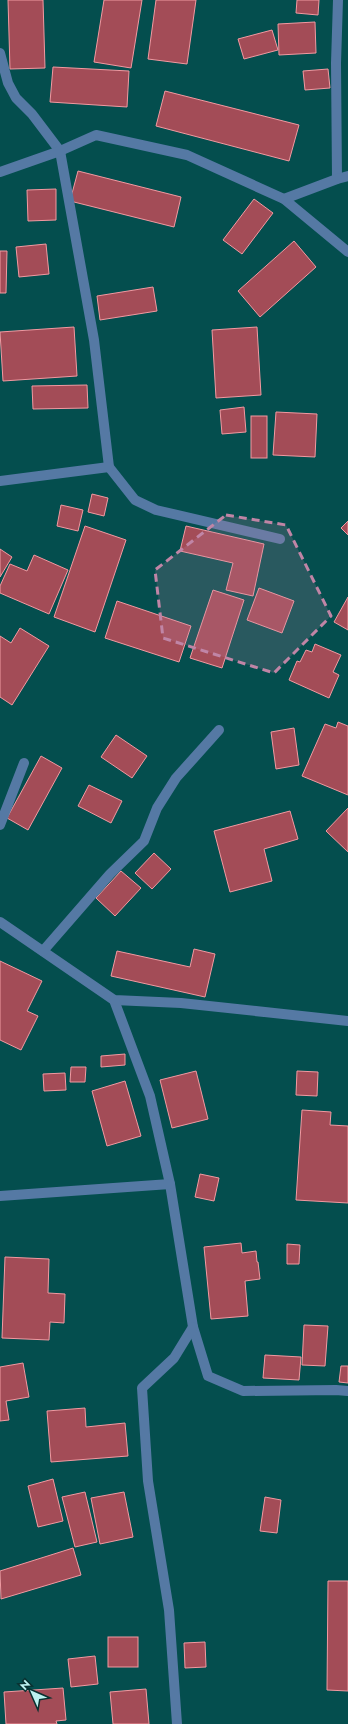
<svg xmlns="http://www.w3.org/2000/svg" width="348" height="1724" font-family="Jost,sans-serif">
<rect width="100%" height="100%" fill="#044e4e"/>
<g fill="#a34c57" stroke="#f299a1">
<path d="M8 0H43L45 68 10 69Z"/>
<path d="M104 0H142L131 68 94 62Z"/>
<path d="M156 0H196L187 64 148 59Z"/>
<path d="M297 0H319L318 15 296 13Z"/>
<path d="M315 22 316 53 279 55 278 24Z"/>
<path d="M272 30 278 50 244 59 238 39Z"/>
<path d="M53 67 129 71 127 107 50 102Z"/>
<path d="M328 69 330 88 305 90 303 71Z"/>
<path d="M165 91 299 125 289 161 156 126Z"/>
<path d="M78 171 181 197 174 227 70 201Z"/>
<path d="M56 189V220L28 221 27 190Z"/>
<path d="M254 199 273 213 242 254 223 240Z"/>
<path d="M294 241 316 267 260 317 238 291Z"/>
<path d="M46 244 49 274 19 277 16 247Z"/>
<path d="M0 251H7L6 293H0Z"/>
<path d="M153 287 157 311 100 320 97 296Z"/>
<path d="M74 327 77 376 3 381 0 332Z"/>
<path d="M257 327 261 395 216 398 212 330Z"/>
<path d="M87 385 88 408 33 409 32 386Z"/>
<path d="M244 407 246 432 222 434 220 410Z"/>
<path d="M276 412 317 414 315 457 273 455Z"/>
<rect x="251" y="416" width="16" height="42"/>
<path d="M92 494 108 498 104 516 88 512Z"/>
<path d="M61 505 83 510 78 531 57 526Z"/>
<path d="M348 521V535L341 528Z"/>
<path d="M85 526 126 540 95 632 54 617Z"/>
<path d="M186 526 264 544 253 596 226 590 233 563 180 551Z"/>
<path d="M0 549 12 557 0 577Z"/>
<path d="M34 555 68 570 49 614 0 593V586L10 564 27 571Z"/>
<path d="M259 588 294 601 282 633 247 620Z"/>
<path d="M213 590 244 600 222 668 190 658Z"/>
<path d="M348 597V630L334 622Z"/>
<path d="M117 601 191 626 179 662 105 638Z"/>
<path d="M20 628 49 646 12 705 0 697V636L11 643Z"/>
<path d="M315 644 341 655 333 672 339 675 329 698 289 680 297 661 300 662 306 650 312 652Z"/>
<path d="M338 722 348 726V795L302 776 325 724 336 728Z"/>
<path d="M294 728 299 765 276 769 271 732Z"/>
<path d="M116 735 147 756 132 778 101 757Z"/>
<path d="M41 756 62 768 28 830 7 818Z"/>
<path d="M89 785 122 801 111 823 78 806Z"/>
<path d="M348 808V852L326 831Z"/>
<path d="M290 811 298 839 264 849 272 881 230 892 214 831Z"/>
<path d="M154 853 171 869 152 889 135 873Z"/>
<path d="M121 871 141 888 115 916 96 898Z"/>
<path d="M194 949 215 954 205 997 111 976 117 951 190 967Z"/>
<path d="M0 961 42 981 27 1011 38 1016 21 1050 0 1040Z"/>
<path d="M125 1054V1065L101 1067V1056Z"/>
<path d="M71 1067H86L85 1082H70Z"/>
<path d="M196 1071 208 1119 172 1128 160 1080Z"/>
<path d="M297 1071 318 1072 317 1096 296 1095Z"/>
<path d="M65 1073 66 1090 44 1091 43 1074Z"/>
<path d="M125 1081 141 1136 107 1146 92 1091Z"/>
<path d="M302 1110 331 1112 330 1125 348 1126V1203L296 1200Z"/>
<path d="M200 1174 219 1178 214 1201 195 1197Z"/>
<path d="M241 1243 242 1253 256 1251 257 1262H258L260 1279 245 1281 248 1316 211 1319 204 1247Z"/>
<path d="M287 1244 300 1245 299 1264H287Z"/>
<path d="M5 1257 49 1259 48 1293 65 1294 64 1323 50 1322 49 1340 2 1338Z"/>
<path d="M304 1325 328 1326 325 1366 302 1365Z"/>
<path d="M265 1355 301 1357 299 1380 263 1378Z"/>
<path d="M23 1363 29 1397 6 1401 9 1420 0 1421V1367Z"/>
<path d="M341 1366H348V1383L339 1382Z"/>
<path d="M85 1408 86 1427 125 1423 128 1456 51 1462 47 1411Z"/>
<path d="M53 1479 63 1521 38 1527 28 1486Z"/>
<path d="M85 1492 97 1542 75 1547 62 1497Z"/>
<path d="M124 1492 133 1537 100 1544 91 1498Z"/>
<path d="M265 1497 281 1500 277 1533 260 1531Z"/>
<path d="M73 1548 81 1575 1 1599 0 1571Z"/>
<path d="M328 1581H348V1691L327 1690Z"/>
<rect x="108" y="1637" width="30" height="30"/>
<path d="M205 1642 206 1667 185 1668 184 1643Z"/>
<path d="M95 1656 98 1684 71 1687 68 1659Z"/>
<path d="M63 1688 66 1720 56 1721 57 1724H6L4 1692Z"/>
<path d="M146 1689 149 1724H113L110 1692Z"/>
</g>
<g fill="none" stroke-linecap="round" stroke-linejoin="round">
<g stroke="#5579a4" stroke-width="10">
<path d="M0 53 8 83 16 98 32 114 60 151 94 340 109 467 135 500 156 510 280 539"/>
<path d="M0 172 60 151 96 135 187 155 284 199 348 252"/>
<path d="M337 179 336 63 338 0"/>
<path d="M284 199 337 179 348 176"/>
<path d="M0 481 109 467"/>
<path d="M0 825 24 763"/>
<path d="M0 922 114 1000 181 1003 348 1021"/>
<path d="M43 951 110 874 144 841 157 808 176 778 219 730"/>
<path d="M114 1000 150 1096 170 1184 193 1327 208 1376 243 1391 336 1390 348 1391"/>
<path d="M0 1196 170 1184"/>
<path d="M177 1724 169 1610 148 1481 142 1388 174 1358 193 1327"/>
</g>
</g>
<path fill="#c085a6" fill-opacity="0.2" stroke="#c085a6" stroke-width="3" stroke-dasharray="8 5" stroke-linejoin="round" d="M226 515 286 525 331 616 274 673 163 638 155 570Z"/>
<g transform="translate(32 1692) rotate(315)" stroke="#093130" stroke-width="3" paint-order="stroke">
<path d="M0-3L7 15L0 10L-7 15Z" fill="#bdf2f0"/>
<text y="-6" font-size="11" font-weight="bold" text-anchor="middle" fill="#bdf2f0">N</text>
</g>
</svg>
